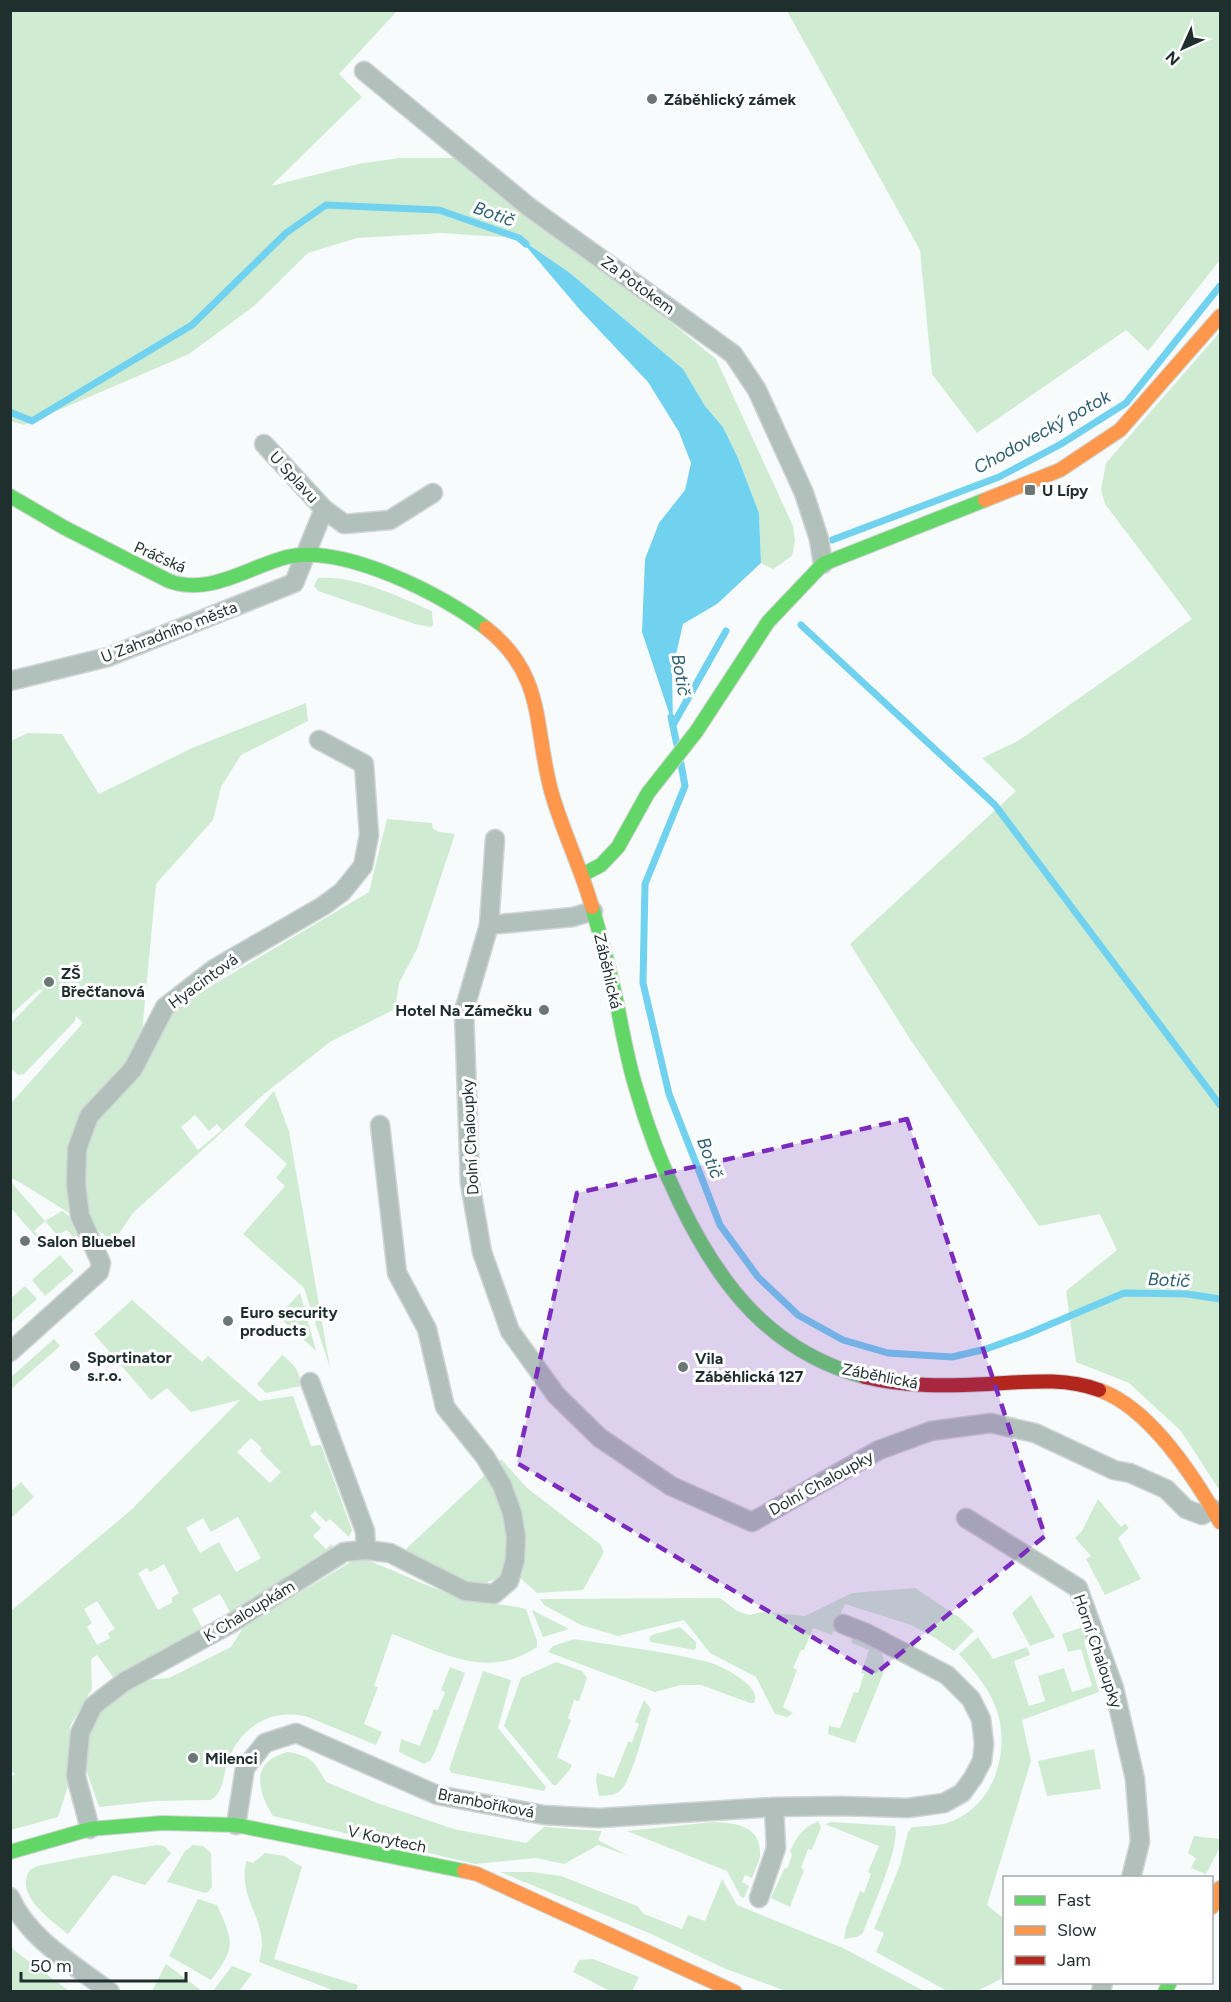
<svg xmlns="http://www.w3.org/2000/svg" width="1231" height="2002" font-family="Figtree,sans-serif">
<rect width="100%" height="100%" fill="#f7fbfb"/>
<g fill="#cfecd3" fill-rule="evenodd">
<path d="M11 11H397L339 74 362 97 271 186 358 164 399 158H454L610 273 716 359 793 526 795 541 792 556 773 569 761 563 759 513 738 458 723 427 705 406 683 369 570 273 519 238 441 233 357 238 308 253 254 306 189 354 24 425 11 421Z"/>
<path d="M787 11H1220V260L1148 351 1126 330 977 433 932 374 920 250Z"/>
<path d="M1220 332V1491L1181 1431 1129 1383 1076 1362 1066 1291 1117 1250 1100 1214 1039 1226 910 1039 850 944 1016 791 982 758 1018 741 1192 619 1105 504 1101 490 1106 463Z"/>
<path d="M318 578C358 576 396 596 432 611L433 625 430 627 415 624 318 591 314 586Z"/>
<path d="M306 703 308 721 241 755 221 787 213 820 156 884 142 1033 184 1002 369 892 387 819 432 823 433 829 440 832 455 834 417 949 399 983 395 1009 330 1042 264 1094 133 1213 114 1241 21 1183 11 1178V1103L83 1023 76 1016 75 1021 24 1074 18 1075 11 1068V1023L44 989 38 990 11 1015V741L28 733 62 734 99 794 192 748ZM195 1115 209 1131 217 1124 222 1130 198 1150 181 1127Z"/>
<path d="M274 1091 289 1131 330 1368 304 1288 243 1234 285 1186 276 1178 287 1164 244 1125Z"/>
<path d="M10 1181 45 1221 62 1211 69 1216 80 1244 67 1230 57 1235 45 1221 34 1231 46 1244 43 1245 11 1208Z"/>
<path d="M60 1255 74 1271 45 1296 32 1280Z"/>
<path d="M25 1286 37 1299 11 1322V1298Z"/>
<path d="M300 1293 316 1351 278 1316Z"/>
<path d="M132 1300 202 1362 208 1356 259 1401 293 1396 311 1446 321 1445 352 1530 349 1537 330 1519 326 1522 315 1511 310 1516 321 1528 313 1536 326 1549 331 1544 334 1547 325 1554 230 1612 220 1594 192 1609 203 1629 113 1677 97 1655 91 1659 92 1689 70 1726 68 1786 58 1817 11 1830V1778L15 1774 10 1769 11 1611 131 1510 240 1400 191 1412 167 1388 151 1400 94 1334ZM251 1438 262 1448 260 1451 281 1472 270 1483 237 1452ZM238 1517 261 1558 236 1572 219 1542 200 1553 186 1528 203 1518 211 1532ZM164 1564 179 1593 171 1598 173 1602 158 1610 138 1573 147 1568 150 1572ZM97 1601 115 1629 108 1633 110 1638 97 1645 87 1627 92 1623 84 1609Z"/>
<path d="M54 1339 60 1346 11 1389V1377Z"/>
<path d="M282 1355C294 1364 300 1371 301 1386L266 1393 257 1384Z"/>
<path d="M501 1459 527 1488 600 1544 604 1552 583 1590 537 1593 519 1577 497 1463Z"/>
<path d="M487 1473C496 1489 507 1513 510 1532 512 1546 505 1566 498 1578L475 1587 414 1560 406 1549Z"/>
<path d="M21 1482 34 1497 11 1518V1491Z"/>
<path d="M1098 1499 1121 1527 1125 1524 1129 1528 1118 1538 1141 1579 1105 1595 1086 1559 1091 1556 1075 1538 1082 1531Z"/>
<path d="M354 1560H367C399 1572 429 1588 462 1598 483 1605 505 1603 526 1609L537 1641V1647C488 1681 441 1652 392 1634L374 1686 378 1687 364 1724 382 1732 376 1745 308 1717C274 1708 242 1725 229 1758 223 1772 225 1791 211 1800L155 1801 99 1807 86 1769 85 1742 97 1710 146 1680 169 1678 231 1647 244 1626Z"/>
<path d="M915 1588 960 1618 974 1631 954 1651 935 1638 911 1625 845 1604 836 1625C860 1637 891 1642 883 1674L855 1743 828 1734 829 1726 840 1728 854 1692 858 1693 864 1674 861 1673 869 1650 851 1643 852 1639 834 1631 832 1635 813 1628 804 1650H801L793 1668 797 1670 783 1707 793 1713 788 1717 775 1714 756 1677 710 1653 684 1620 618 1636 581 1625 544 1605 540 1599 720 1598 737 1611 749 1615 762 1612 805 1616 852 1593Z"/>
<path d="M1031 1595 1055 1637 1030 1646 1012 1613Z"/>
<path d="M532 1610 569 1629 543 1637Z"/>
<path d="M680 1627 696 1642V1648L694 1650 651 1642 649 1639 652 1635Z"/>
<path d="M1083 1627 1085 1645 1099 1692 1022 1720 1031 1761 987 1905 1004 1919V1961L1001 1979 977 1991H947L876 1952 884 1933 874 1929 900 1865 908 1832 912 1827C926 1826 940 1826 953 1821 995 1803 1010 1751 997 1711 990 1689 974 1671 959 1654L978 1637 993 1659 1027 1647 1030 1655 1014 1661 1029 1706 1045 1701 1038 1676 1064 1668 1072 1692 1092 1686 1081 1649 1068 1652 1062 1634Z"/>
<path d="M574 1639C618 1646 664 1651 708 1662 721 1665 764 1687 754 1703H750L701 1685H681L655 1692 548 1652 553 1646Z"/>
<path d="M556 1662 582 1671 587 1678 579 1701 574 1700 568 1718 571 1720 557 1757 572 1765 569 1771 556 1785H553L504 1726 521 1678Z"/>
<path d="M450 1667 465 1673 435 1752 430 1761 424 1764 399 1752 401 1739 420 1746 434 1709 438 1710 445 1692 441 1690Z"/>
<path d="M483 1671 511 1680 498 1728 546 1787 544 1791 452 1773 449 1769Z"/>
<path d="M644 1700 651 1709C644 1728 633 1777 621 1790 615 1796 607 1795 599 1796L596 1781 597 1773 614 1778 628 1742H632L639 1724 635 1722Z"/>
<path d="M1094 1749 1101 1789 1047 1796 1038 1761Z"/>
<path d="M288 1752C312 1756 315 1762 326 1782L377 1803 454 1829 526 1843 544 1827 602 1831 598 1840 629 1856 598 1845 564 1864 536 1858 475 1864 273 1816C256 1789 251 1761 288 1752Z"/>
<path d="M818 1821 821 1827 812 1850 808 1849 801 1868 804 1870 790 1907 771 1898 784 1869 788 1867 792 1855 790 1851C797 1836 803 1828 818 1821Z"/>
<path d="M713 1822C735 1823 762 1825 760 1856 759 1863 754 1872 752 1878L745 1875 742 1882 749 1886 744 1898 741 1897 727 1871 627 1831Z"/>
<path d="M831 1822 895 1826C901 1846 871 1911 863 1933L857 1937 844 1939 846 1928 860 1891 864 1893 871 1874 868 1872 879 1846 825 1824Z"/>
<path d="M1194 1836 1220 1839 1219 1849 1206 1874 1191 1868 1196 1858 1188 1853Z"/>
<path d="M157 1845 164 1846 171 1853 145 1885 113 1875 68 1934C52 1921 13 1894 30 1870L37 1866 89 1856Z"/>
<path d="M193 1845 203 1846 211 1853 212 1887 208 1892 205 1893 167 1882 185 1851Z"/>
<path d="M265 1853 284 1856 302 1867 274 1959 358 1985 356 1991H335L259 1962C260 1956 262 1950 262 1944 261 1912 239 1898 246 1861L253 1863Z"/>
<path d="M500 1872H532L561 1876 637 1906 644 1914 682 1929 688 1915 705 1921 722 1879 737 1905 843 1948 924 1991H786L726 1969 649 1933Z"/>
<path d="M198 1899 217 1905C233 1941 237 1947 211 1980L169 1956Z"/>
<path d="M11 1946 15 1951 69 1991H11Z"/>
<path d="M593 1959 639 1977 632 1991H610L573 1972 579 1960Z"/>
<path d="M166 1964 202 1991H152Z"/>
<path d="M232 1966 252 1974 239 1991H213Z"/>
</g>
<path fill="#71d2f0" d="M519 238 570 273 683 369 705 406 723 427 738 458 759 513 761 563 717 604 683 624 672 672 673 725 642 632 645 559 659 523 685 490 691 463 679 432 648 382 581 311Z"/>
<g fill="none" stroke-linecap="round" stroke-linejoin="round">
<g stroke="#71d2f0" stroke-width="7">
<path d="M10 412 32 421 192 325 286 233 326 205 439 210 519 238 526 244"/>
<path d="M832 540 999 477 1061 444 1126 403 1220 286"/>
<path d="M801 625 995 805 1220 1105"/>
<path d="M671 717 677 745"/>
<path d="M673 725 726 631"/>
<path d="M681 764 685 786 645 884 643 983 669 1094 720 1225 758 1277 798 1315 843 1340 888 1353 952 1357 986 1349 1025 1335 1124 1293 1187 1294 1220 1299"/>
</g>
<g stroke="#d1d5d5" stroke-width="21">
<g id="street">
<path d="M364 71 529 207 733 354 757 390 804 493 819 539 823 564"/>
<path d="M324 509 344 524 390 520 433 493"/>
<path d="M10 681 108 657 294 583 324 509 264 444"/>
<path d="M495 839 489 925 464 1011 470 1183 482 1252 510 1331 556 1395 600 1438 671 1486 752 1522 879 1450 931 1431 991 1423 1035 1433 1114 1470 1130 1473 1166 1489 1186 1509 1202 1515 1213 1509"/>
<path d="M489 925 573 917 593 911"/>
<path d="M10 1352 99 1272 101 1263 80 1216 76 1184 77 1149 89 1116 133 1069 165 1007 214 969 323 906 342 892 363 866 369 835 364 764 319 740"/>
<path d="M310 1382 365 1531 366 1550"/>
<path d="M966 1518 1078 1588 1114 1688 1135 1779 1140 1842 1131 1878"/>
<path d="M236 1825 245 1768 265 1743 296 1733 437 1795 544 1815 599 1818 774 1807 840 1806 908 1808 944 1803 962 1793 973 1778 982 1761 984 1744 981 1719 971 1699 947 1675 866 1633 843 1624"/>
<path d="M90 1829 76 1776 80 1733 93 1706 124 1682 230 1624 344 1552 366 1550 390 1553 465 1591 494 1594 509 1581 515 1560 516 1536 512 1513 502 1485 485 1457 445 1407 427 1329 397 1273 380 1125"/>
<path d="M10 1897C28 1939 75 1965 110 1992"/>
<path d="M759 1898 776 1848 774 1807"/>
<path d="M1101 1992 1103 1982"/>
</g>
</g>
<g stroke="#d1d5d5" stroke-width="16">
<g id="fast">
<path d="M10 496 65 528 169 581C210 596 248 567 287 557 343 544 442 594 486 628"/>
<path d="M582 875 601 865 618 847 648 793 696 732 768 622 823 564 985 500"/>
<path d="M592 907C601 937 609 968 616 999 622 1029 627 1059 636 1088 647 1127 662 1166 680 1203 720 1286 771 1352 865 1377"/>
<path d="M10 1852 90 1829 162 1823 236 1825 464 1871"/>
<path d="M1165 1992 1170 1982"/>
</g>
</g>
<g stroke="#d1d5d5" stroke-width="16">
<g id="slow">
<path d="M985 500 1060 470 1120 430 1220 316"/>
<path d="M486 628C547 676 533 728 552 794 563 832 581 868 592 907"/>
<path d="M1099 1390C1149 1407 1195 1478 1220 1522"/>
<path d="M464 1871 477 1874 735 1992"/>
<path d="M1212 1907 1220 1888"/>
</g>
</g>
<g stroke="#d1d5d5" stroke-width="16">
<path id="jam" d="M865 1377C906 1387 947 1386 989 1384 1026 1382 1064 1377 1099 1390"/>
</g>
<use href="#street" stroke="#b1c0ba" stroke-width="18"/>
<use href="#fast" stroke="#63d668" stroke-width="14"/>
<use href="#slow" stroke="#ff974d" stroke-width="14"/>
<use href="#jam" stroke="#b3261e" stroke-width="14"/>
</g>
<path fill="#7b2cbf" fill-opacity="0.2" stroke="#7b2cbf" stroke-width="4.5" stroke-dasharray="12 8" stroke-linejoin="round" d="M907 1119 1045 1536 875 1674 517 1463 577 1193Z"/>
<g fill="#6b7675" stroke="#fff" stroke-width="2">
<circle cx="652" cy="99" r="6"/>
<rect x="1024" y="484" width="12" height="12" rx="3"/>
<circle cx="49" cy="982" r="6"/>
<circle cx="544" cy="1010" r="6"/>
<circle cx="25" cy="1241" r="6"/>
<circle cx="228" cy="1321" r="6"/>
<circle cx="75" cy="1366" r="6"/>
<circle cx="683" cy="1367" r="6"/>
<circle cx="193" cy="1758" r="6"/>
</g>
<g text-anchor="middle" dominant-baseline="central" stroke-width="6" stroke-linejoin="round" paint-order="stroke">
<g font-size="16" font-weight="bold" fill="#1f2f2d" stroke="#fff" text-anchor="start">
<text x="664" y="99">Záběhlický zámek</text>
<text x="1042" y="490">U Lípy</text>
<text x="61" y="973">ZŠ<tspan x="61" dy="18">Břečťanová</tspan></text>
<text x="532" y="1010" text-anchor="end">Hotel Na Zámečku</text>
<text x="37" y="1241">Salon Bluebel</text>
<text x="240" y="1312">Euro security<tspan x="240" dy="18">products</tspan></text>
<text x="87" y="1357">Sportinator<tspan x="87" dy="18">s.r.o.</tspan></text>
<text x="695" y="1358">Vila<tspan x="695" dy="18">Záběhlická 127</tspan></text>
<text x="205" y="1758">Milenci</text>
</g>
<g font-size="16" fill="#1f2f2d" stroke="#fff">
<text transform="translate(638 285) rotate(36)">Za Potokem</text>
<text transform="translate(294 477) rotate(47)">U Splavu</text>
<text transform="translate(160 557) rotate(24)">Práčská</text>
<text transform="translate(169 632) rotate(-21)">U Zahradního města</text>
<text transform="translate(608 971) rotate(77)">Záběhlická</text>
<text transform="translate(203 981) rotate(-36)">Hyacintová</text>
<text transform="translate(470 1137) rotate(-93)">Dolní Chaloupky</text>
<text transform="translate(880 1376) rotate(11)">Záběhlická</text>
<text transform="translate(821 1483) rotate(-29)">Dolní Chaloupky</text>
<text transform="translate(249 1611) rotate(-31)">K Chaloupkám</text>
<text transform="translate(1098 1651) rotate(71)">Horní Chaloupky</text>
<text transform="translate(486 1803) rotate(11)">Bramboříková</text>
<text transform="translate(387 1839) rotate(12)">V Korytech</text>
</g>
<g font-size="18" font-style="italic" fill="#2a5f72" stroke="#fff">
<text transform="translate(494 214) rotate(20)">Botič</text>
<text transform="translate(1042 432) rotate(-29)">Chodovecký potok</text>
<text transform="translate(681 675) rotate(80)">Botič</text>
<text transform="translate(710 1158) rotate(69)">Botič</text>
<text transform="translate(1169 1280) rotate(3)">Botič</text>
</g>
</g>
<rect width="1231" height="2002" fill="none" stroke="#1f2f2d" stroke-width="24"/>
<rect x="1003" y="1876" width="210" height="108" fill="#ffffff" stroke="#a5acab" stroke-width="1.5"/>
<rect x="1015" y="1896" width="30" height="9" fill="#63d668" stroke="#a5acab" stroke-width="1.5"/>
<text x="1057" y="1906" font-size="18" fill="#1f2f2d">Fast</text>
<rect x="1015" y="1926" width="30" height="9" fill="#ff974d" stroke="#a5acab" stroke-width="1.5"/>
<text x="1057" y="1936" font-size="18" fill="#1f2f2d">Slow</text>
<rect x="1015" y="1956" width="30" height="9" fill="#b3261e" stroke="#a5acab" stroke-width="1.5"/>
<text x="1057" y="1966" font-size="18" fill="#1f2f2d">Jam</text>
<g transform="translate(1183 48) rotate(225)" stroke="#ffffff" stroke-width="4.5" paint-order="stroke">
<path d="M0-4.5L10 22L0 15L-10 22Z" fill="#1f2f2d"/>
<text y="-9" font-size="16" font-weight="bold" text-anchor="middle" fill="#1f2f2d">N</text>
</g>
<path d="M21 1972v9h165v-9" fill="none" stroke="#1f2f2d" stroke-width="3"/>
<text x="30" y="1972" font-size="18" fill="#1f2f2d" stroke="#ffffff" stroke-width="4.5" paint-order="stroke">50 m</text>
</svg>
